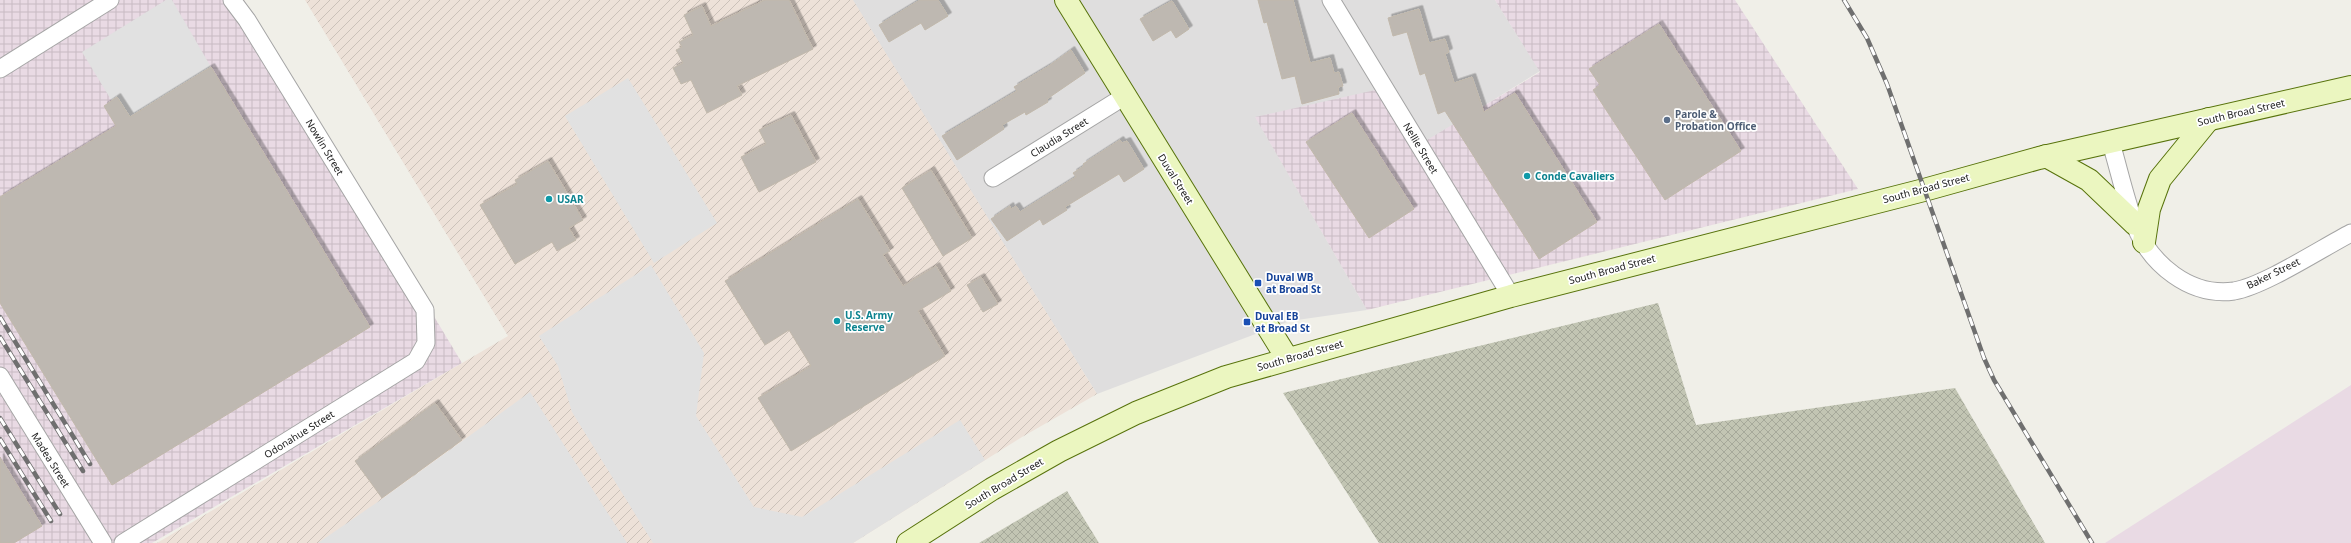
<svg xmlns="http://www.w3.org/2000/svg" width="2351" height="543" font-family="'Noto Sans',sans-serif">
<defs>
<pattern id="industrial-grid" width="8" height="8" patternUnits="userSpaceOnUse"><rect width="8" height="8" fill="#e9dae4"/><path d="M0 4h8M4 0v8" fill="none" stroke="#c8bbc3"/></pattern>
<pattern id="military-furrows" width="10" height="10" patternUnits="userSpaceOnUse"><rect width="10" height="10" fill="#ede1d8"/><path d="M-1 1l2-2M0 10L10 0M9 11l2-2" fill="none" stroke="#cbc1b9"/></pattern>
<pattern id="construction-cross-hatch" width="8" height="8" patternUnits="userSpaceOnUse"><rect width="8" height="8" fill="#c2c5b3"/><path d="M0 0l8 8M0 8l8-8" fill="none" stroke="#a6a99a"/></pattern>
<filter id="shadow"><feDropShadow dx="3.5" dy="-3.5" stdDeviation="0" flood-color="#0004"/></filter>
</defs>
<rect width="100%" height="100%" fill="#f0efe8"/>
<path fill="#dfdede" d="M851 0H1495L1540 71 1427 141 1256 118 1367 310 1290 321 1097 394Z"/>
<g fill="url(#industrial-grid)">
<path d="M0 0H244L462 363 152 543H0Z"/>
<path d="M1495 0H1735L1858 189 1367 310 1255 117 1393 86 1427 140 1540 72Z"/>
</g>
<path fill="url(#military-furrows)" d="M305 0H853L1097 394 1022 437 853 543H157L508 336Z"/>
<path fill="#e9dae4" d="M2351 385V543H2105Z"/>
<g fill="url(#construction-cross-hatch)">
<path d="M1658 303 1696 425 1955 388 2045 543H1379L1283 393Z"/>
<path d="M1067 491 1099 543H979Z"/>
</g>
<g fill="#e1e1e1">
<path d="M166 0H172L211 67 124 121 82 52Z"/>
<path d="M628 78 717 223 654 263 565 116Z"/>
<path d="M651 265 704 353 696 416 754 507 802 517 960 420 985 460 853 543H653L572 412 558 366 539 336Z"/>
<path d="M530 392 627 543H318L382 499Z"/>
</g>
<g fill="#beb8b1" stroke="#c1b8ab" filter="url(#shadow)">
<path d="M765 0H789L813 49 737 86 742 95 707 113 691 80 681 84 673 68 683 63 676 50 682 47 679 42 693 35 684 15 702 6 711 26Z"/>
<path d="M920 0H938L948 16 925 30 921 23 889 42 879 25Z"/>
<path d="M1258 0H1293L1310 63 1330 58 1334 73 1339 72 1343 86 1338 87 1339 94 1302 104 1295 76 1282 79 1267 22 1264 23Z"/>
<path d="M1172 1 1189 29 1176 38 1171 30 1153 41 1140 19Z"/>
<path d="M1419 9 1429 43 1445 39 1449 52 1445 54 1454 83 1472 77 1484 112 1515 93 1597 222 1539 259 1445 111 1438 114 1425 73 1420 75 1407 32 1393 36 1388 18Z"/>
<path d="M1659 24 1741 151 1665 200 1593 90 1600 85 1589 69Z"/>
<path d="M1071 50 1085 73 1047 99 1048 102 1026 115 1025 112 1002 125 1004 129 957 160 942 136 1017 91 1014 87 1049 66Z"/>
<path d="M211 67 370 327 112 485 0 303V197L116 126 104 106 117 97 130 117Z"/>
<path d="M1352 113 1414 209 1369 238 1306 142Z"/>
<path d="M791 115 816 162 759 192 741 157 766 144 759 130Z"/>
<path d="M1120 140 1122 143 1127 141 1144 169 1124 182 1119 174 1065 207 1067 210 1043 225 1040 219 1007 241 991 219 1010 206 1011 209 1016 206 1020 212 1076 177 1073 173 1084 166 1083 164Z"/>
<path d="M548 161 583 220 569 228 576 240 557 251 552 242 515 264 480 205 517 184 515 180Z"/>
<path d="M931 170 972 238 943 256 902 188Z"/>
<path d="M858 199 890 251 883 255 903 286 936 266 951 291 918 311 945 356 791 451 758 398 811 366 789 330 765 345 725 281Z"/>
<path d="M981 277 998 304 983 312 967 285Z"/>
<path d="M435 403 462 440 382 498 355 461Z"/>
<path d="M0 457 42 526 14 543H0Z"/>
</g>
<g fill="none" stroke-linecap="round" stroke-linejoin="round">
<g stroke="#a5a5a5" stroke-width="19">
<g id="street">
<path d="M1331 0 1511 296"/>
<path d="M0 69 110 0"/>
<path d="M2111 143C2119 170 2125 198 2135 225 2150 264 2190 297 2234 291 2264 286 2322 248 2351 233"/>
<path d="M993 178 1125 96"/>
<path d="M0 376 103 543"/>
<path d="M123 543 416 361 426 343 425 310 247 20 232 0"/>
</g>
</g>
<g stroke="#58730c" stroke-width="24">
<g id="secondary">
<path d="M1066 0 1287 358"/>
<path d="M2046 156 2089 180 2135 224"/>
<path d="M2144 242 2149 209 2160 179 2209 119"/>
<path d="M908 543 992 489 1059 451 1136 413 1226 377 1511 296 1924 190 2039 158 2351 87"/>
</g>
</g>
<use href="#street" stroke="#fff" stroke-width="17"/>
<use href="#secondary" stroke="#ebf6c0" stroke-width="22"/>
<g stroke="#6f6f6f" stroke-width="4.5">
<g id="rail">
<path d="M1844 0 1867 38 1887 84 1984 358 1994 380 2092 543"/>
<path d="M0 317 90 464"/>
<path d="M0 337 83 471"/>
<path d="M0 418 60 514"/>
<path d="M0 439 51 521"/>
</g>
</g>
<use href="#rail" stroke="#fff" stroke-width="3" stroke-dasharray="9" stroke-linecap="butt"/>
</g>
<circle fill="#5c6f8a" stroke="#fff" stroke-width="1.5" cx="1667" cy="120" r="4"/>
<g fill="#0f9aa8" stroke="#fff" stroke-width="1.5">
<circle cx="1527" cy="176" r="4"/>
<circle cx="549" cy="199" r="4"/>
<circle cx="837" cy="321" r="4"/>
</g>
<g fill="#1a4fb4" stroke="#fff" stroke-width="1.5">
<rect x="1254" y="279" width="8" height="8" rx="2"/>
<rect x="1243" y="318" width="8" height="8" rx="2"/>
</g>
<g text-anchor="middle" dominant-baseline="central" stroke-width="3.5" stroke-linejoin="round" paint-order="stroke">
<g font-size="10" fill="#212121" stroke="#fff">
<text transform="translate(2241 112) rotate(-13)">South Broad Street</text>
<text transform="translate(1059 137) rotate(-32)">Claudia Street</text>
<text transform="translate(325 147) rotate(59)">Nowlin Street</text>
<text transform="translate(1421 148) rotate(59)">Nellie Street</text>
<text transform="translate(1176 179) rotate(58)">Duval Street</text>
<text transform="translate(1926 188) rotate(-15)">South Broad Street</text>
<text transform="translate(1612 269) rotate(-15)">South Broad Street</text>
<text transform="translate(2273 273) rotate(-26)">Baker Street</text>
<text transform="translate(1300 355) rotate(-16)">South Broad Street</text>
<text transform="translate(299 434) rotate(-32)">Odonahue Street</text>
<text transform="translate(51 460) rotate(58)">Madea Street</text>
<text transform="translate(1004 483) rotate(-31)">South Broad Street</text>
</g>
<g font-size="10" font-weight="bold" fill="#4e5e75" stroke="#fff" text-anchor="start">
<text x="1675" y="114">Parole &amp;<tspan x="1675" dy="12">Probation Office</tspan></text>
</g>
<g font-size="10" font-weight="bold" fill="#0d838f" stroke="#fff" text-anchor="start">
<text x="1535" y="176">Conde Cavaliers</text>
<text x="557" y="199">USAR</text>
<text x="845" y="315">U.S. Army<tspan x="845" dy="12">Reserve</tspan></text>
</g>
<g font-size="10" font-weight="bold" fill="#164399" stroke="#fff" text-anchor="start">
<text x="1266" y="277">Duval WB<tspan x="1266" dy="12">at Broad St</tspan></text>
<text x="1255" y="316">Duval EB<tspan x="1255" dy="12">at Broad St</tspan></text>
</g>
</g>
</svg>
